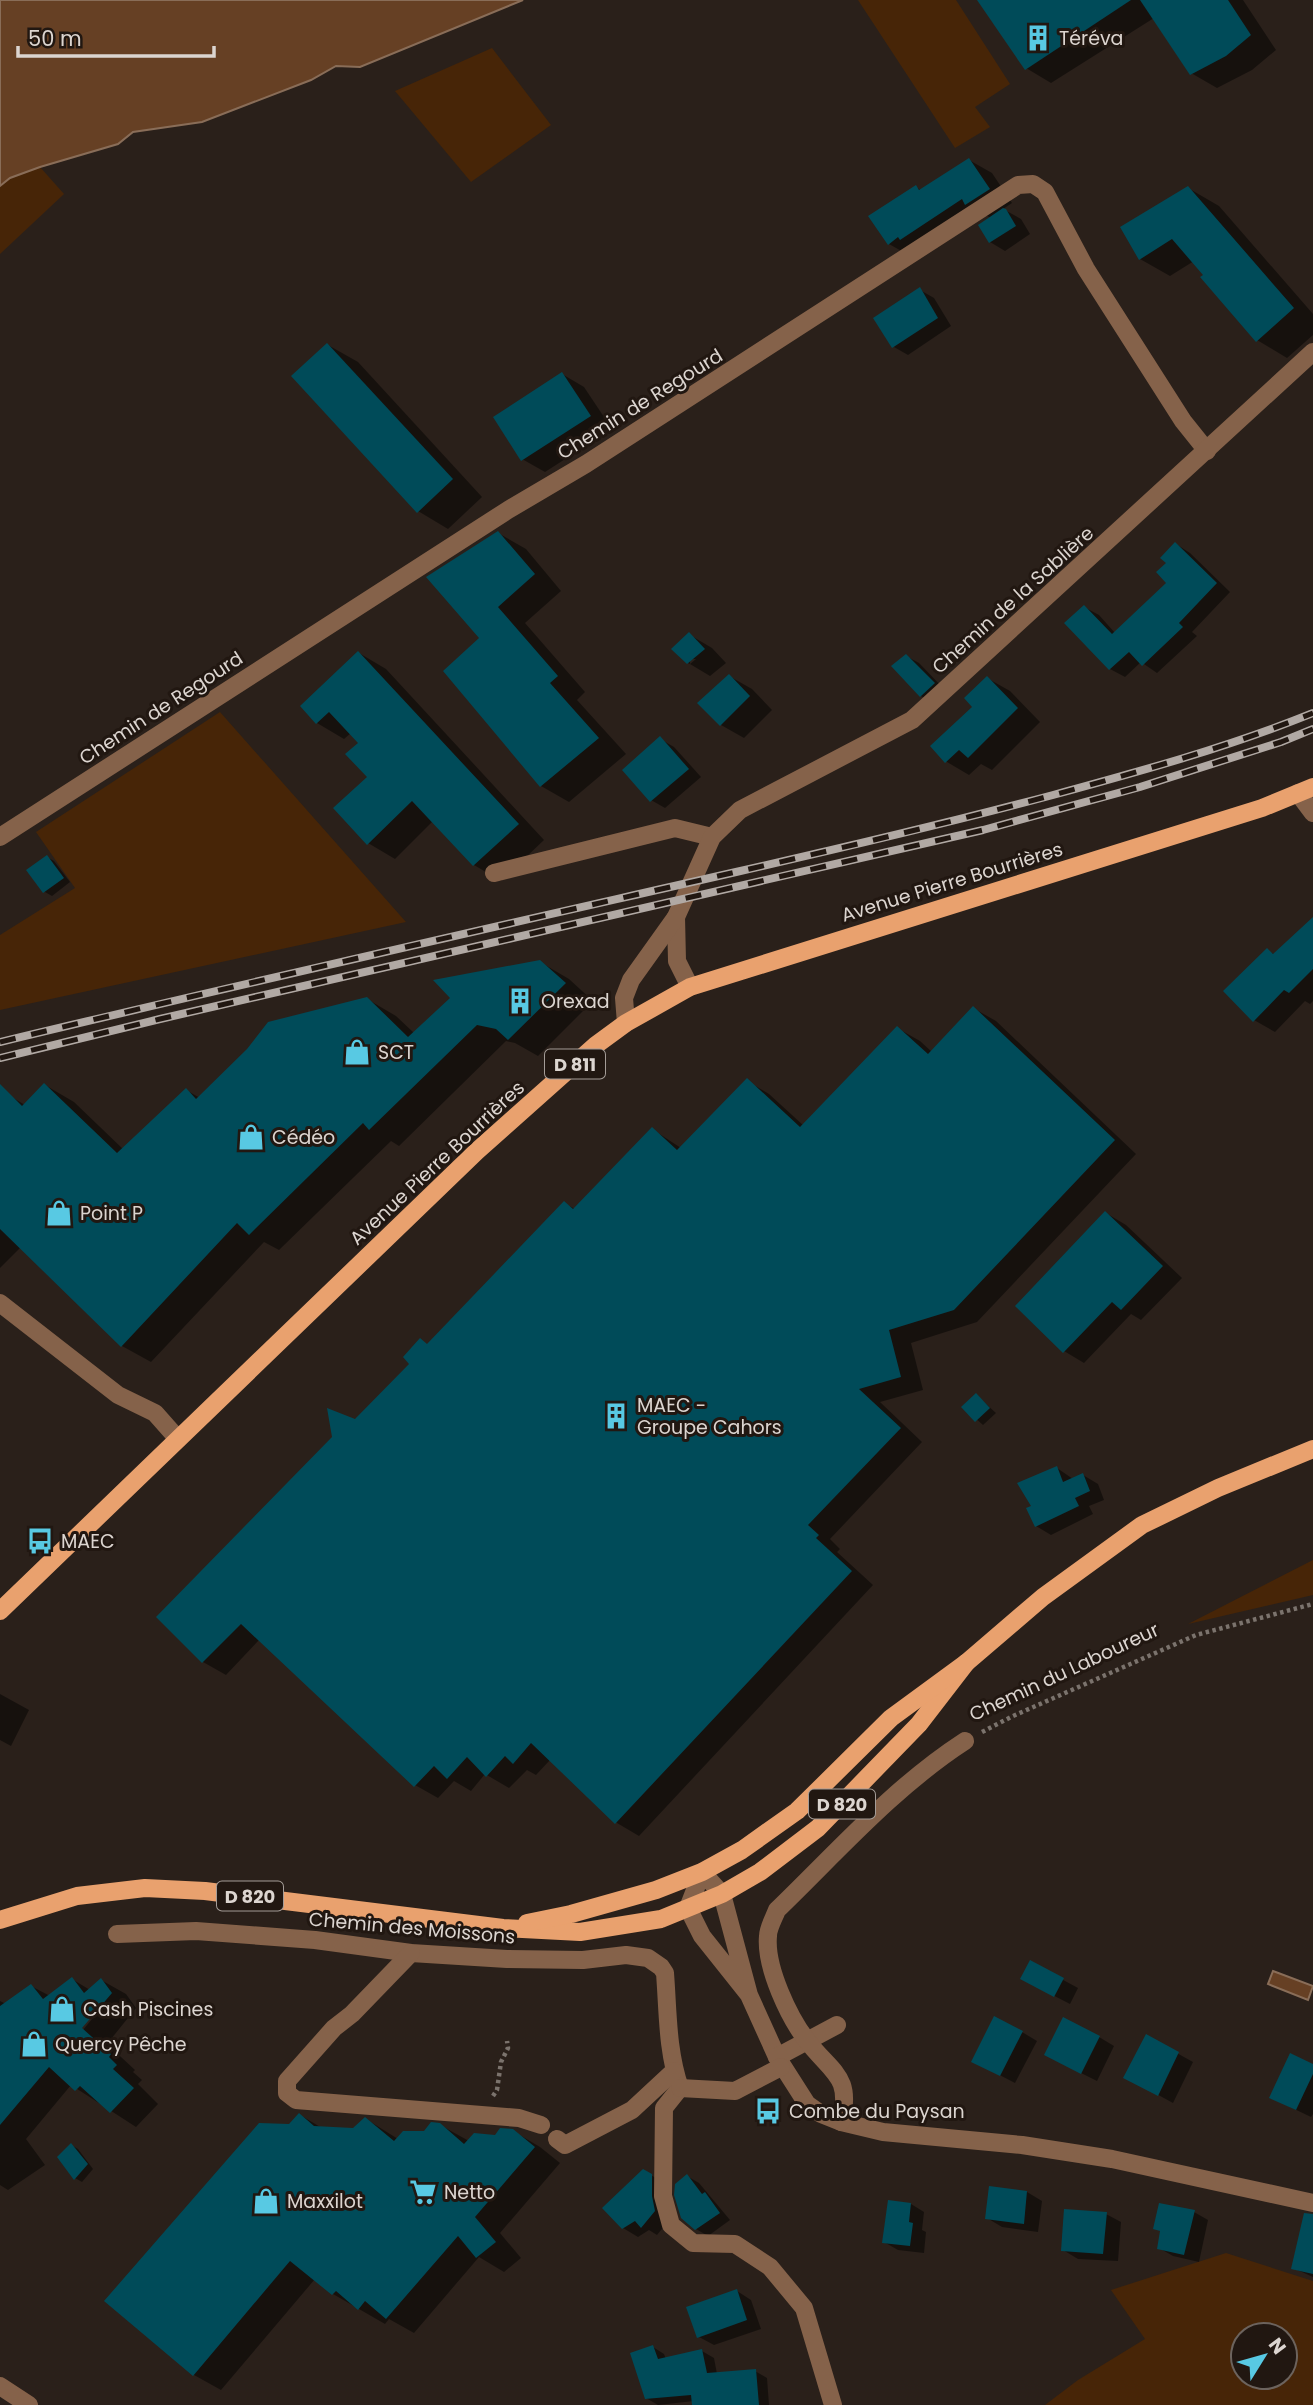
<svg xmlns="http://www.w3.org/2000/svg" width="1313" height="2405" font-family="Poppins,sans-serif">
<rect width="100%" height="100%" fill="#2a201a"/>
<g fill="#472507" fill-rule="evenodd">
<path d="M858 0H956L1010 84 975 107 990 127 955 148Z"/>
<path d="M492 48 551 125 471 182 395 91Z"/>
<path d="M40 167 64 194 0 254V186L10 178Z"/>
<path d="M220 712 406 922 0 1010V935L75 888 36 832Z"/>
<path d="M1313 1560V1595L1188 1624Z"/>
<path d="M1226 2253 1313 2281V2405H1045L1078 2380 1145 2339 1111 2290ZM1243 2335H1285V2377H1243Z"/>
</g>
<g fill="#664024" stroke="#896d58" stroke-width="2">
<path d="M0 0H523L360 67 336 66 311 80 202 122 133 132 118 144 40 167 10 178 0 186Z"/>
<path d="M1273 1971 1313 1986 1308 2000 1268 1984Z"/>
</g>
<g fill="#0007" fill-rule="evenodd">
<path d="M979 0H1243L1276 50 1252 70 1217 88 1191 73 1154 18 1051 83 1026 68Z"/>
<path d="M969 160 992 173 1012 203 1003 209 1021 219 1030 234 1005 251 990 242 991 218 982 213 912 257 889 244 916 187 922 191Z"/>
<path d="M1188 188 1219 206 1313 314V335L1287 358 1257 340 1194 261 1170 276 1140 259Z"/>
<path d="M920 290 934 298 951 326 908 355 894 347Z"/>
<path d="M328 345 358 362 482 497 448 529 418 511Z"/>
<path d="M562 374 584 387 612 429 545 472 522 459Z"/>
<path d="M498 533 526 549 561 591 525 623 585 692 577 700 626 754 569 802 541 786 482 638Z"/>
<path d="M1176 544 1190 553 1230 592 1192 632 1197 636 1157 673 1141 662 1125 677 1110 669 1066 623 1084 607 1099 615 1115 633 1169 583V563Z"/>
<path d="M690 635 712 648 726 663 710 676 690 664 696 659H690V664L688 663Z"/>
<path d="M359 653 386 669 544 840 501 881 474 865 433 821 395 859 368 843 369 777 360 743 351 733 344 739 317 723Z"/>
<path d="M906 656 919 663 946 691 933 703 921 696Z"/>
<path d="M729 676 752 689 772 710 744 738 721 725Z"/>
<path d="M987 678 1010 691 1040 722 992 770 981 764 969 775 947 762 932 746 974 708Z"/>
<path d="M660 739 674 747 701 777 665 808 651 800Z"/>
<path d="M47 857 54 861 70 882 52 896 45 892 29 871Z"/>
<path d="M1313 919V1001L1310 1004 1305 1001 1275 1032 1254 1020 1267 950 1275 955Z"/>
<path d="M540 962 569 979 593 1001 538 1056 515 1043 506 1041 399 1146 391 1141 279 1250 264 1242 151 1362 122 1346 21 1247 0 1268V1105L10 1096 25 1105 45 1085 74 1102 124 1150 186 1090 200 1098 367 999 396 1016 414 1033Z"/>
<path d="M973 1008 996 1021 1136 1154 977 1322 911 1343 923 1390 880 1402 922 1442 830 1539 840 1549 837 1552 873 1585 639 1836 617 1823 550 1760 536 1775 527 1770 509 1788 485 1774 471 1791 454 1781 438 1798 415 1785 260 1639 226 1675 203 1662 158 1617 356 1421 564 1203 575 1209 652 1129 681 1148 747 1081 769 1094 804 1126 897 1028 920 1041 932 1052Z"/>
<path d="M1106 1213 1126 1225 1182 1278 1141 1320 1131 1314 1084 1363 1064 1351Z"/>
<path d="M976 1395 996 1413 983 1425 963 1407Z"/>
<path d="M1057 1468 1073 1479 1083 1475 1098 1484 1104 1500 1089 1506 1093 1514 1051 1535 1036 1526 1033 1506Z"/>
<path d="M0 1694 29 1710 11 1746 0 1740Z"/>
<path d="M1030 1962 1078 1988 1070 2004 1037 1987Z"/>
<path d="M72 1979 90 1990 101 1980 126 1994 136 2008 107 2044 135 2070 133 2072 142 2080 138 2084 158 2104 136 2127 71 2085 26 2139 45 2165 8 2190 0 2185V2001L6 2004 31 1986 50 1996ZM102 2002H106L78 2036 75 2034Z"/>
<path d="M1022 2032 1037 2041 1015 2083 988 2069Z"/>
<path d="M1146 2036 1193 2062 1173 2103 1140 2085Z"/>
<path d="M1099 2037 1114 2046 1097 2081 1061 2063Z"/>
<path d="M1313 2066V2114L1311 2117 1286 2105Z"/>
<path d="M300 2115 322 2128 354 2130 366 2119 398 2139 425 2133 440 2125 469 2141 513 2131 540 2147 560 2163 500 2233 521 2258 504 2272 479 2257 414 2333 389 2319 385 2324 333 2294 315 2279 221 2390 194 2375 107 2301Z"/>
<path d="M71 2145 78 2149 93 2169 82 2182 75 2178Z"/>
<path d="M644 2171 666 2184 670 2219 657 2235 649 2230 638 2237 623 2228Z"/>
<path d="M687 2176 699 2183 730 2220 708 2236 696 2229Z"/>
<path d="M1027 2192 1042 2201 1038 2232 1002 2227 987 2218Z"/>
<path d="M911 2204 924 2212 922 2230 926 2232 924 2253 898 2250 884 2242Z"/>
<path d="M1194 2212 1208 2220 1199 2262 1173 2256 1159 2248 1162 2232 1155 2228Z"/>
<path d="M1106 2214 1121 2222 1118 2261 1078 2259 1063 2250Z"/>
<path d="M1313 2233V2277L1293 2268Z"/>
<path d="M737 2291 751 2300 761 2329 714 2345 699 2337Z"/>
<path d="M653 2347 664 2354 666 2359 702 2351 714 2358 717 2374 755 2371 767 2378 769 2405H694V2401L658 2405 646 2398Z"/>
</g>
<g fill="#004b59">
<path d="M977 0H1131L1025 70Z"/>
<path d="M1140 0H1228L1251 35 1226 56 1190 75Z"/>
<path d="M969 158 990 189 965 205 962 199 900 240 898 237 888 245 868 216 916 185 919 190Z"/>
<path d="M1188 186 1294 308 1256 342 1200 277 1203 275 1172 239 1139 260 1120 227Z"/>
<path d="M1003 208 1006 209 1016 226 989 243 978 225Z"/>
<path d="M920 287 938 318 892 348 873 318Z"/>
<path d="M327 343 453 479 417 513 291 376Z"/>
<path d="M562 372 591 416 521 461 493 417Z"/>
<path d="M498 531 535 574 498 607 558 676 550 683 599 738 540 787 443 671 479 638 426 577Z"/>
<path d="M1175 542 1217 583 1179 623 1183 627 1142 666 1129 652 1109 670 1064 623 1084 605 1112 634 1166 583 1156 572 1166 563 1160 558Z"/>
<path d="M689 632 705 649 687 664 671 649Z"/>
<path d="M358 651 519 824 473 866 412 801 367 845 333 808 367 777 345 754 358 743 329 712 316 724 300 706Z"/>
<path d="M906 654 935 683 920 697 891 666Z"/>
<path d="M729 674 750 696 720 726 697 703Z"/>
<path d="M987 676 1018 708 968 758 959 750 945 763 930 746 972 707 964 698Z"/>
<path d="M660 736 689 769 650 802 622 770Z"/>
<path d="M47 855 64 878 43 893 26 870Z"/>
<path d="M1313 917V969L1289 993 1284 990 1253 1022 1223 991 1267 948 1273 954Z"/>
<path d="M540 960 566 983 508 1040 496 1029 477 1025 369 1130 363 1123 249 1235 237 1223 121 1347 0 1229V1084L22 1106 44 1083 117 1153 186 1088 196 1099 247 1049 268 1022 367 997 408 1037 450 998 433 980Z"/>
<path d="M973 1006 1115 1140 954 1310 889 1330 901 1377 859 1389 901 1428 808 1525 819 1535 816 1538 852 1571 615 1824 531 1743 513 1764 505 1756 486 1777 467 1757 447 1779 434 1766 414 1787 241 1624 202 1663 156 1617 332 1437 327 1408 355 1419 409 1364 403 1357 420 1338 427 1344 564 1201 573 1209 652 1127 677 1150 747 1078 800 1127 897 1026 928 1054Z"/>
<path d="M1105 1211 1163 1266 1121 1310 1112 1302 1063 1353 1015 1306Z"/>
<path d="M976 1393 990 1408 975 1422 961 1407Z"/>
<path d="M1057 1466 1063 1482 1083 1473 1090 1491 1075 1498 1079 1506 1035 1527 1026 1508 1031 1506 1017 1483Z"/>
<path d="M1030 1960 1064 1978 1054 1997 1020 1979Z"/>
<path d="M72 1977 84 1993 101 1978 112 1993 82 2028 111 2054 109 2057 117 2065 113 2069 134 2088 110 2113 80 2086 75 2091 49 2067 0 2125V2006L31 1984 43 1999Z"/>
<path d="M994 2016 1023 2031 1000 2076 971 2062Z"/>
<path d="M1063 2017 1100 2036 1081 2074 1044 2055Z"/>
<path d="M1146 2034 1179 2052 1158 2096 1123 2078Z"/>
<path d="M1290 2053 1313 2064V2074L1296 2110 1269 2098Z"/>
<path d="M299 2113 314 2126 353 2128 365 2117 394 2141 403 2131H424L431 2122 440 2123 464 2144 474 2133 495 2135 500 2128 513 2129 535 2147 475 2217 496 2242 476 2258 458 2236 386 2319 365 2301 358 2310 336 2291 332 2295 290 2261 193 2376 104 2301 259 2123 289 2124Z"/>
<path d="M71 2143 88 2164 74 2180 57 2157Z"/>
<path d="M643 2169 652 2174V2196L655 2211 641 2228 635 2221 622 2229 602 2208Z"/>
<path d="M687 2174 702 2194 705 2192 720 2213 695 2230 681 2218 674 2195 675 2184Z"/>
<path d="M989 2186 1027 2191 1024 2224 985 2219Z"/>
<path d="M888 2200 911 2203 909 2222 913 2223 910 2246 882 2243Z"/>
<path d="M1159 2203 1195 2210 1184 2255 1157 2249 1160 2231 1153 2229Z"/>
<path d="M1064 2209 1107 2212 1103 2254 1061 2251Z"/>
<path d="M1304 2213 1313 2214V2274L1291 2269Z"/>
<path d="M737 2289 747 2320 697 2338 686 2307Z"/>
<path d="M653 2345 658 2359 702 2349 707 2373 756 2369 759 2405H692L691 2395 645 2399 630 2353Z"/>
</g>
<g fill="none" stroke-linecap="round" stroke-linejoin="round">
<g stroke="#7b736d" stroke-width="4.5" stroke-dasharray="3.5 3.5" stroke-linecap="butt">
<path d="M982 1732 1013 1716 1196 1635 1313 1604"/>
<path d="M493 2096 497 2090 501 2062 508 2048 507 2041"/>
</g>
<g stroke="#85624a" stroke-width="18">
<path d="M1298 793 1313 813"/>
<path d="M0 837 508 510 586 464 1018 185 1033 184 1045 192 1086 269 1183 421 1207 451"/>
<path d="M494 873 675 828 712 837"/>
<path d="M676 917 677 961 690 987"/>
<path d="M626 1023 624 998 631 980 676 917 712 837 740 810 912 720 1313 352"/>
<path d="M0 1303 118 1395 155 1413 178 1439"/>
<path d="M117 1934 196 1931 315 1940 411 1953 507 1959 583 1960 626 1955 648 1958 661 1967 665 1973C668 2011 667 2051 680 2088"/>
<path d="M411 1953 352 2014 334 2028 287 2081V2093L296 2100 519 2118 541 2125"/>
<path d="M749 1995 702 1936 688 1908 702 1872 722 1894 749 1995 777 2057 807 2104 821 2114 841 2122 883 2132 1022 2145 1112 2159 1313 2203"/>
<path d="M777 2057 837 2025"/>
<path d="M680 2088 664 2108 663 2196 671 2225 693 2243 735 2244 770 2267 804 2308 833 2405"/>
<path d="M680 2088 735 2091 781 2067"/>
<path d="M841 2122C852 2076 833 2074 808 2042 789 2018 765 1967 768 1936 768 1928 774 1918 777 1910 838 1851 894 1787 965 1741"/>
<path d="M557 2139 565 2145 632 2110 674 2071"/>
<path d="M0 2386 29 2405"/>
</g>
<g stroke="#e9a16e" stroke-width="18">
<path d="M0 1611 477 1151 596 1045 626 1023 690 987 1262 808 1313 787"/>
<path d="M0 1920 77 1896 145 1888 205 1891 503 1928 580 1932 661 1919 722 1894 760 1872 818 1828 919 1724 966 1663"/>
<path d="M527 1923 571 1914 656 1890 702 1872 742 1850 797 1811 891 1718 966 1663 1043 1597 1142 1525 1218 1488 1313 1449"/>
</g>
<g stroke="#b1a9a4" stroke-width="8">
<g id="rail">
<path d="M0 1042C245 983 490 928 736 872 842 848 948 823 1053 795 1141 771 1229 747 1313 713"/>
<path d="M0 1058 160 1019 983 830 1140 787 1281 742 1313 729"/>
</g>
</g>
<use href="#rail" stroke="#211711" stroke-width="5" stroke-dasharray="16" stroke-linecap="butt"/>
</g>
<defs>
<g id="building-bare" transform="scale(2.1)"><path d="M-4-6H4V6H1V3H-1V6H-4ZM-2.5-4.3h1.7v1.8h-1.7ZM.8-4.3h1.7v1.8H.8ZM-2.5-1h1.7V.8h-1.7ZM.8-1h1.7V.8H.8Z" fill="#58c9e3" stroke="#211711" stroke-width="2.5" paint-order="stroke"/></g>
<g id="shop-bare" transform="scale(2.1)"><path d="M-5-2.5h2.3a2.7 3.5 0 0 1 5.4 0H5L5.5 6h-11ZM-1.5-2.5h3a1.5 2.3 0 0 0-3 0Z" fill="#58c9e3" stroke="#211711" stroke-width="2.5" paint-order="stroke"/></g>
<g id="bus-bare" transform="scale(2.1)"><path d="M-5-6H5V4H4V6H2V4H-2V6H-4V4H-5ZM-3.5-4V0h7V-4ZM-3.5 1.2v1.5H-2V1.2ZM2 1.2v1.5H3.5V1.2Z" fill="#58c9e3" stroke="#211711" stroke-width="2.5" paint-order="stroke"/></g>
<g id="supermarket-bare" transform="scale(2.1)"><path d="M-6-5.5h2.5l.6 2H6L4.5 2H-2.5L-4.4-4H-6ZM-1.5 3.2a1.3 1.3 0 1 0 .1 0ZM3 3.2a1.3 1.3 0 1 0 .1 0Z" fill="#58c9e3" stroke="#211711" stroke-width="2.5" paint-order="stroke"/></g>
</defs>
<g fill-rule="evenodd">
<use href="#building-bare" x="1038" y="38"/>
<use href="#building-bare" x="520" y="1001"/>
<use href="#shop-bare" x="357" y="1052"/>
<use href="#shop-bare" x="251" y="1137"/>
<use href="#shop-bare" x="59" y="1213"/>
<use href="#building-bare" x="616" y="1416"/>
<use href="#bus-bare" x="40" y="1541"/>
<use href="#shop-bare" x="62" y="2009"/>
<use href="#shop-bare" x="34" y="2044"/>
<use href="#bus-bare" x="768" y="2111"/>
<use href="#supermarket-bare" x="423" y="2192"/>
<use href="#shop-bare" x="266" y="2201"/>
</g>
<g text-anchor="middle" dominant-baseline="central" stroke-width="6" stroke-linejoin="round" paint-order="stroke">
<g fill="#211711" stroke="#a49c97" stroke-width="2">
<rect x="545" y="1049.5" width="60" height="29" rx="5"/>
<rect x="809" y="1789.5" width="66" height="29" rx="5"/>
<rect x="217" y="1881.5" width="66" height="29" rx="5"/>
</g>
<g font-size="18" font-weight="bold" fill="#dcd5d0">
<text x="575" y="1064">D 811</text>
<text x="842" y="1804">D 820</text>
<text x="250" y="1896">D 820</text>
</g>
<g font-size="19" fill="#dcd5d0" stroke="#211711" text-anchor="start">
<text x="1059" y="38">Téréva</text>
<text x="541" y="1001">Orexad</text>
<text x="378" y="1052">SCT</text>
<text x="272" y="1137">Cédéo</text>
<text x="80" y="1213">Point P</text>
<text x="637" y="1405">MAEC -<tspan x="637" dy="22">Groupe Cahors</tspan></text>
<text x="61" y="1541">MAEC</text>
<text x="83" y="2009">Cash Piscines</text>
<text x="55" y="2044">Quercy Pêche</text>
<text x="789" y="2111">Combe du Paysan</text>
<text x="444" y="2192">Netto</text>
<text x="287" y="2201">Maxxilot</text>
</g>
<g font-size="19" fill="#dcd5d0" stroke="#211711">
<text transform="translate(640 404) rotate(-32)">Chemin de Regourd</text>
<text transform="translate(1013 600) rotate(-42)">Chemin de la Sablière</text>
<text transform="translate(161 708) rotate(-33)">Chemin de Regourd</text>
<text transform="translate(952 882) rotate(-17)">Avenue Pierre Bourrières</text>
<text transform="translate(437 1163) rotate(-43)">Avenue Pierre Bourrières</text>
<text transform="translate(1064 1672) rotate(-25)">Chemin du Laboureur</text>
<text transform="translate(412 1928) rotate(5)">Chemin des Moissons</text>
</g>
</g>
<g transform="translate(1264 2356) rotate(53)"><circle r="33" fill="#211711" stroke="#6c635d" stroke-width="2"/>
<path d="M0-5L12 26L0 18L-12 26Z" fill="#58c9e3"/>
<text y="-10" font-size="19" font-weight="bold" text-anchor="middle" fill="#dcd5d0">N</text>
</g>
<path d="M18 46v10h196v-10" fill="none" stroke="#dcd5d0" stroke-width="3.5"/>
<text x="28" y="46" font-size="21" fill="#dcd5d0" stroke="#211711" stroke-width="5" paint-order="stroke">50 m</text>
</svg>
